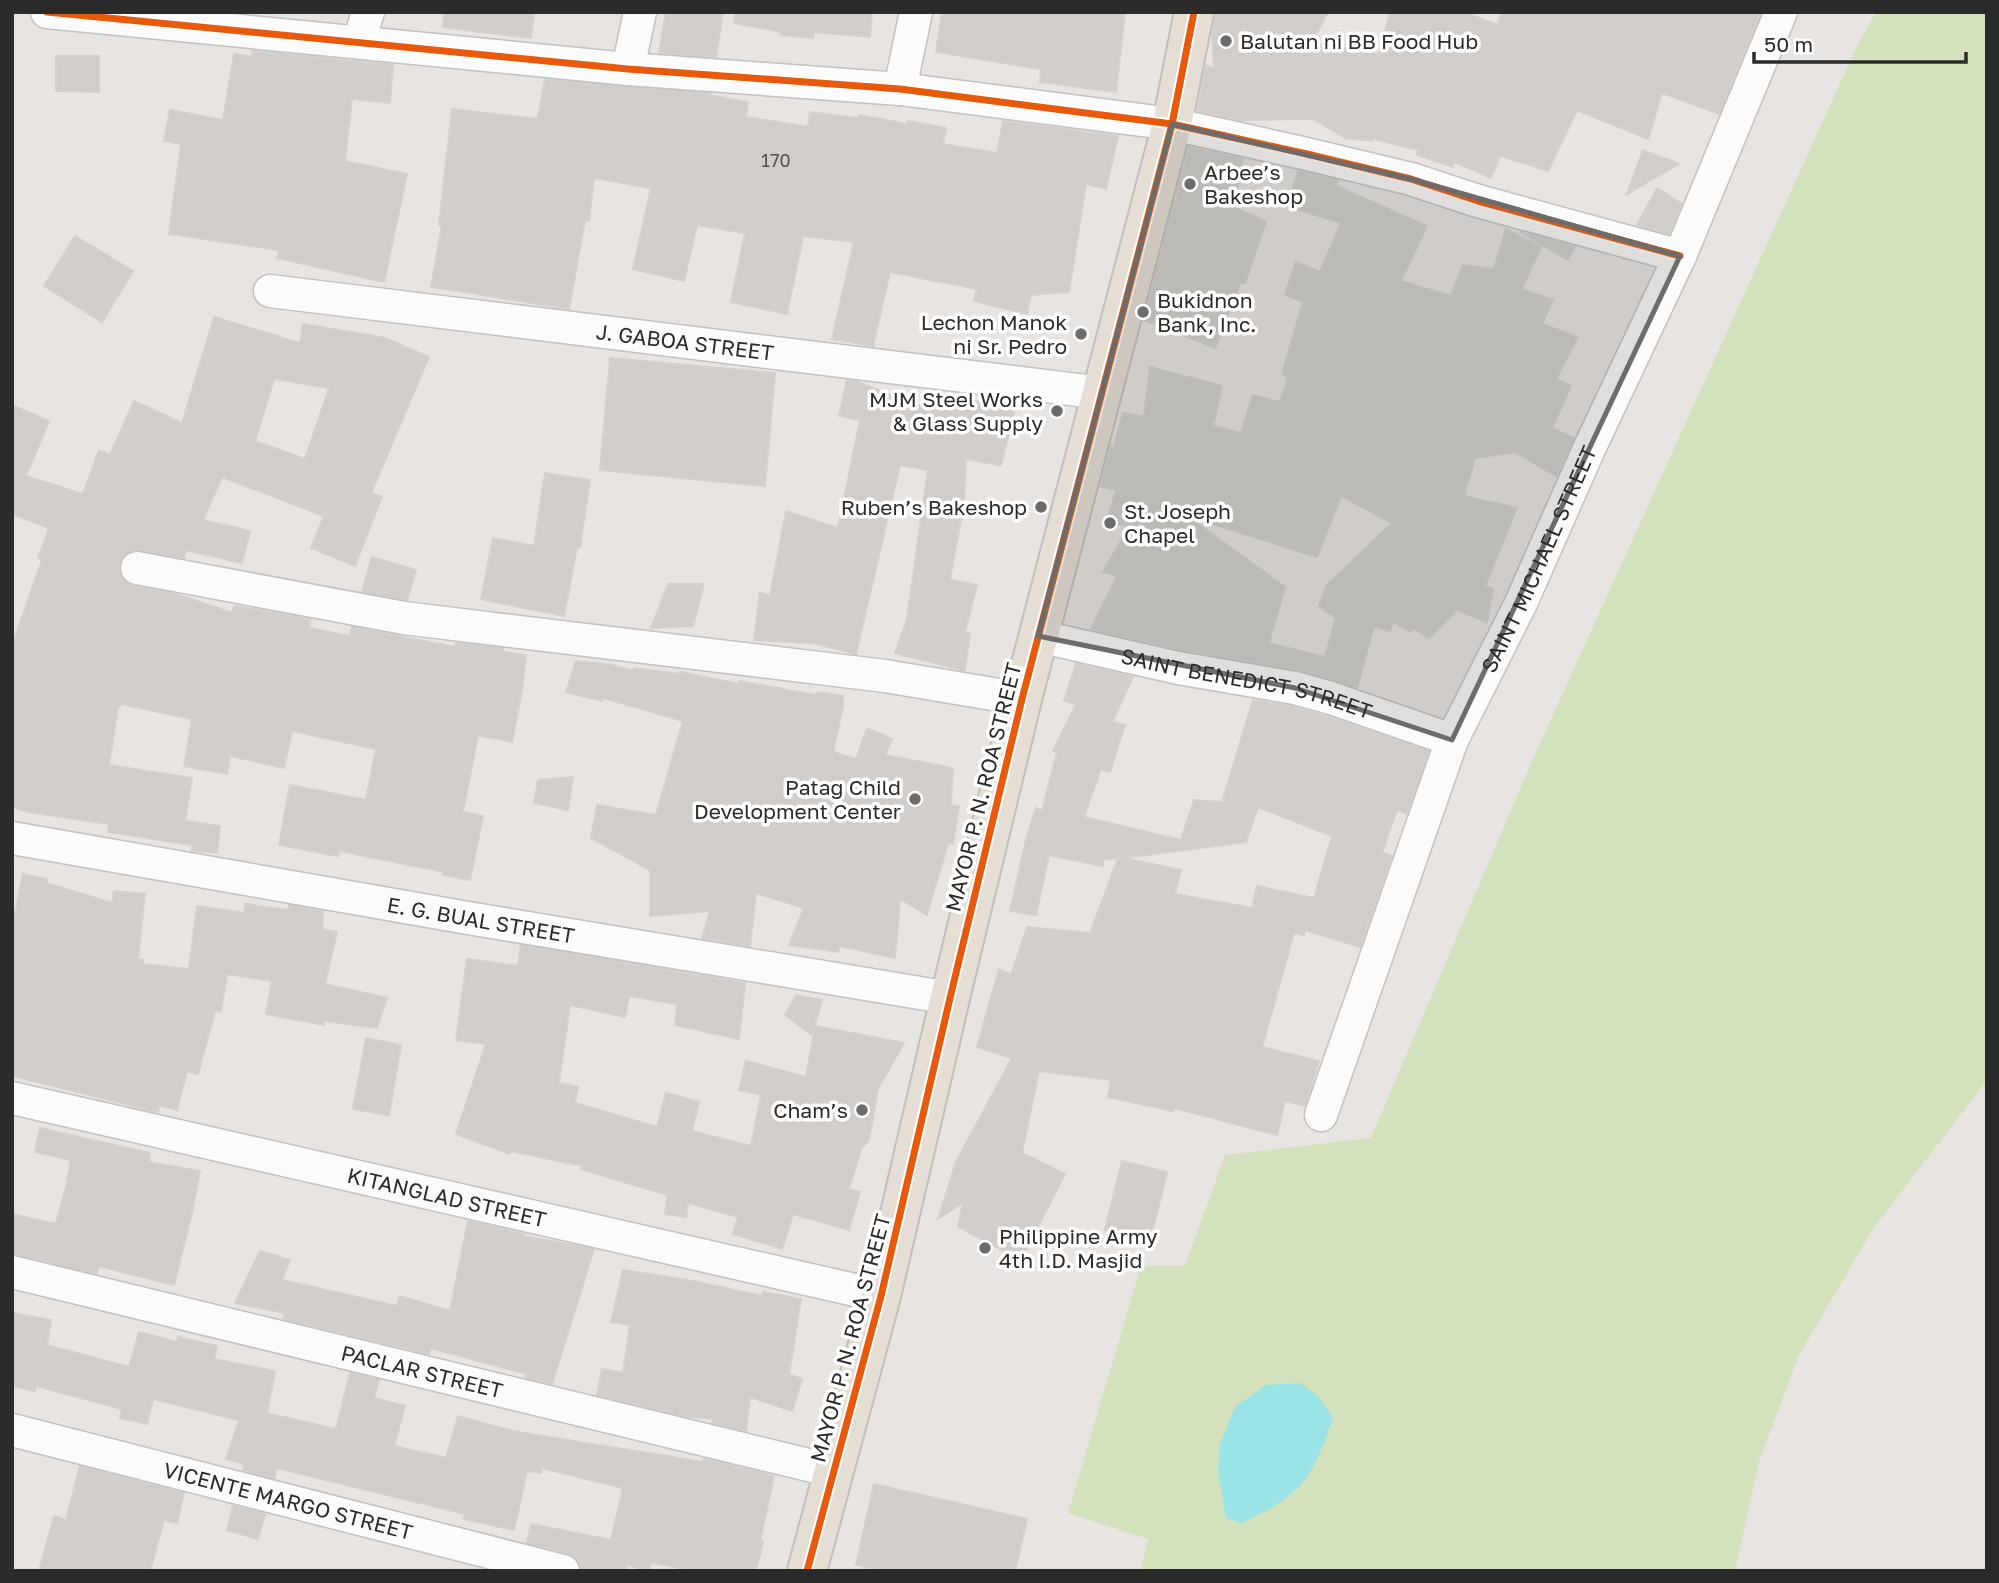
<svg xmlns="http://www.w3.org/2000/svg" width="1999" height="1583" font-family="'Golos Text',sans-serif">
<rect width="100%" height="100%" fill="#e8e4e2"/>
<path fill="#d3e2bc" d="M1876 12H1987V1080L1873 1229 1799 1355 1759 1462 1735 1571H1141L1148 1539 1068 1513 1141 1266H1185L1225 1155 1371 1138 1532 761 1857 46Z"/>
<path fill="#99e3e6" d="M1301 1383 1319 1397 1333 1418C1327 1436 1315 1469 1302 1483 1287 1501 1263 1512 1242 1523L1226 1518 1218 1470 1220 1444 1235 1407 1266 1385Z"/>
<g fill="#d0cdcb" stroke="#d3d0cd" stroke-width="2" fill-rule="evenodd">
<path d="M444 12H534L531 38 443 27Z"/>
<path d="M666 12H723L716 57 659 53Z"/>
<path d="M735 12H872L870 37 814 32 813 38 781 35 782 32 734 23Z"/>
<path d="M942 12H1125L1116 92 1040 82 1041 69 936 52Z"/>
<path d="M1215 12H1328L1312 42 1379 54 1390 12H1464L1497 25 1502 12H1761L1719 114 1662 93 1648 139 1577 110 1548 171 1500 156 1491 178 1454 162 1453 167 1417 155 1419 150 1373 139 1372 141 1345 138 1314 119 1239 120 1197 111 1206 65 1214 68 1212 34Z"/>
<path d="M252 51 393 65 390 103 352 99 345 161 407 174 384 282 277 258 279 250 169 234 181 144 164 141 170 110 223 120 234 54 253 57Z"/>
<path d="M56 56H99V92L56 91Z"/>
<path d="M545 79 710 93 709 95 748 102 746 117 808 127 810 112 858 118 859 115 907 124 908 121 946 128 943 144 997 153 1003 121 1118 136 1106 189 1086 184 1069 292 1031 295 1027 314 974 301 977 289 890 272 873 346 832 339 854 242 803 236 787 314 731 302 745 233 697 225 684 281 633 269 651 188 594 178 589 221 585 220 569 309 431 287 442 225H439L452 109 538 119Z"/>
<path d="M1189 147 1243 159 1233 207 1266 221 1245 283H1240L1215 348 1143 320 1174 201 1178 196 1176 195Z"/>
<path d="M1643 150 1679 164 1627 194Z"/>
<path d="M1298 171 1338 180 1336 186 1427 226 1401 281 1451 296 1463 265 1494 269 1506 229 1541 247 1522 289 1553 300 1542 324 1578 337 1556 379 1571 386 1552 428 1574 438 1556 476 1515 452 1475 458 1464 496 1517 508 1485 586 1493 589 1487 622 1457 610 1429 638 1413 628 1410 632 1393 622 1390 631 1374 626 1357 688 1298 670 1182 650 1091 629 1117 576 1103 572 1129 527 1107 521 1116 490 1100 486 1111 446 1114 447 1123 413 1144 417 1150 367 1222 386 1213 426 1241 433 1253 395 1280 402 1288 377 1282 374 1303 302 1285 295 1296 262 1320 272 1341 223 1287 206ZM1341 496 1392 523 1326 586 1319 606 1336 618 1325 657 1269 643 1285 587 1187 516 1317 557Z"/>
<path d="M1657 188 1682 204 1669 234 1637 225Z"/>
<path d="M1520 232 1575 246 1568 260Z"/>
<path d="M75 236 133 271 102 322 44 286Z"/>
<path d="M214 317 300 343 303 324 385 338 429 357 371 493 382 497 355 566 311 548 324 516 222 477 203 520 250 531 242 563 186 550 184 558 140 550 132 551 123 557 119 565 120 575 126 582 133 586 176 594 232 613 234 606 311 619 309 628 350 636 352 627 455 647 456 643 503 648V652L526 655 522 690 512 742 478 735 463 812 483 816 470 880 443 875 444 872 339 851 338 856 279 845 290 785 366 800 376 749 292 731 284 768 230 756 227 774 184 766 192 719 121 704 120 707H118L109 765 192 778 185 821 220 826 217 853 192 850V845L108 832 109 824 28 812 12 807V646L42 560 38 558 49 528 12 514V405L49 421 26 476 83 494 99 450 110 455 134 401 182 423ZM274 379 329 388 305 459 255 441Z"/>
<path d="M610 358 775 373 765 486 600 470Z"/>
<path d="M847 380 858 382 920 407 923 396 962 401 963 399 1015 408 1001 465 966 459 963 519H961L950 580 977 585 965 632 970 633 965 671 895 653 907 619 928 470 900 465 856 654 813 643 754 640 760 592 770 596 786 511 838 528 860 420 839 416Z"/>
<path d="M545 473 590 480 580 547H577L564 616 481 599 493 538 534 546Z"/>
<path d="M372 557 416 570 407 600 362 592Z"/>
<path d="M668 584H704L693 626 651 628Z"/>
<path d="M576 661 612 665 633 671 634 668 680 674V672L739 684V681L816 695 818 692 843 696V706L833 752 856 759 867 728 892 739 885 755 953 768 951 805 959 807 953 844 948 843 927 915 900 899 895 958 840 946 838 952 789 945 804 908 756 893 750 946 702 938 710 911 650 916V870L591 838 597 805 656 815 683 721 603 698 602 701 566 692Z"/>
<path d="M1076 663 1133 677 1112 722 1125 725 1110 772 1101 769 1084 817 1181 840 1194 800 1222 802 1253 700 1291 706 1326 716 1429 751 1407 814 1397 810 1382 853 1392 856 1360 947 1305 930 1304 935 1294 933 1262 1047 1319 1061 1305 1106 1285 1101 1277 1135 1174 1108 1173 1111 1108 1097 1111 1080 1039 1071 1022 1153 1065 1174 1021 1260 958 1227 963 1203 938 1219 956 1162 1012 1058 977 1047 999 969 1011 975 1027 927 1090 933 1118 858 1103 860V866L1049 855 1036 915 1010 911 1026 840 1036 808 1042 811 1057 752 1053 751 1076 704 1064 701ZM1258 807 1332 836 1314 898 1257 886 1252 908 1175 894 1181 870 1124 858 1246 842Z"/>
<path d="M573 777 568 810 534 803 538 780Z"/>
<path d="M23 874 47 879V883L112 903 114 891 145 894 138 959 143 960V964L189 969 197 906 244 913 245 904 288 910 289 905 323 911 322 929 337 932 325 984 387 998 377 1028 324 1021V1025L266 1014 272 981 227 974 221 1012 215 1011 198 1074 187 1071 177 1110 160 1105 158 1112 12 1076V929Z"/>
<path d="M521 945 745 983 739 1039 675 1025 677 1004 629 996 625 1017 570 1005 559 1083 578 1087 575 1103 657 1127 666 1093 699 1102 692 1131 751 1146 761 1095 739 1090 746 1061 806 1077 815 1026 904 1043 878 1088 869 1140 861 1149 849 1189 860 1192 849 1230 793 1214 782 1249 733 1234 738 1217 688 1203 686 1217 665 1214 667 1195 581 1169 582 1166 511 1151 510 1154 456 1134 486 1044 456 1040 467 959 518 966Z"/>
<path d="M796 995 822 1000 812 1035 785 1015Z"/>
<path d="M366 1038 401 1045 389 1115 353 1109Z"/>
<path d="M40 1128 150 1153 149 1162 200 1171 192 1213 174 1285 99 1266 97 1274 12 1254V1214L56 1224 68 1180H67L71 1160 35 1152Z"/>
<path d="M1122 1161 1167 1172 1150 1241 1105 1230Z"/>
<path d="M468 1221 524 1234V1236L594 1249 552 1384 526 1378 527 1374 431 1348 429 1354 283 1319 285 1313 235 1303 260 1251 290 1260 282 1280 397 1306 400 1296 450 1311Z"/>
<path d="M623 1270 693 1281 762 1296 763 1292 801 1299 789 1374 802 1379 792 1411 750 1397 746 1431 712 1423 713 1419 682 1416 597 1395 602 1369 623 1373 630 1325 611 1322Z"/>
<path d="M12 1313 51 1320 47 1345 129 1367 139 1332 177 1342 178 1337 217 1346 214 1359 275 1371 267 1413 336 1429 350 1373 379 1380 374 1398 405 1406 394 1446 446 1458 458 1416 513 1431 703 1462 704 1459 774 1476 760 1541 763 1542 756 1571H696L651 1563 649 1571 627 1565 626 1571H581L580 1565 576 1558 568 1553 527 1543 531 1524 611 1540 623 1488 542 1468 541 1473 527 1471 514 1530 464 1519 465 1514 277 1468 274 1478 243 1470 244 1464 226 1459 239 1420 153 1399 147 1424 120 1418 122 1409 36 1386 35 1391 12 1386Z"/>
<path d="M80 1466 184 1493 177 1523 164 1520 150 1571H39L54 1516 66 1520Z"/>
<path d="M874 1484 1027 1519 1015 1571H881L856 1565Z"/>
<path d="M233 1506 265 1514 258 1539 227 1530Z"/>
</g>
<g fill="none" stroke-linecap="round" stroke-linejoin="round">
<g stroke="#c2c1c3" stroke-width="35">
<g id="minor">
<path d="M47 12 628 69 900 89 1172 124 1307 154 1411 179 1478 201 1680 256"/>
<path d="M359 42 368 12"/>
<path d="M628 69 640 12"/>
<path d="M900 89 916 12"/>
<path id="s1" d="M270 291 1102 393"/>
<path d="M137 568 404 618 885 676 1022 699"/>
<path id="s2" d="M1038 636 1178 668 1295 688 1331 698 1452 740"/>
<path id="s3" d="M12 838 468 918 950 998"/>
<path id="s4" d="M12 1098 881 1296"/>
<path id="s5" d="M1321 1115 1452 740 1521 603 1589 449 1680 256 1781 12"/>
<path id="s6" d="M12 1272 833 1471"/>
<path id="s7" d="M12 1430 563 1571"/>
</g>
</g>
<g stroke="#c0bfbe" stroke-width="42">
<path id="primary" d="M807 1571 881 1296 950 998 1022 699 1172 124 1194 12"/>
</g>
<use href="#minor" stroke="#fcfbfb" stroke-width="32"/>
<use href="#primary" stroke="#e5ded5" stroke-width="38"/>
<g stroke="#fff" stroke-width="11">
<g id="cycleway">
<path d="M47 12 628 69 900 89 1172 124 1307 154 1411 179 1478 201 1680 256"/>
<path d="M807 1571 881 1296 950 998 1022 699 1172 124 1194 12"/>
</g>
</g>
<use href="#cycleway" stroke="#e8590c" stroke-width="7"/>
</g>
<path fill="#6d6c6b" fill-opacity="0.2" stroke="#6d6c6b" stroke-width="5" stroke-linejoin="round" d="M1172 124 1411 179 1680 256 1452 740 1295 688 1038 636Z"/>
<g fill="#6d6c6b" stroke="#fff" stroke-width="2.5">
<circle cx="1226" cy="41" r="7"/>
<circle cx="1190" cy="184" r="7"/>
<circle cx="1143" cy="312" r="7"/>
<circle cx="1081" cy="334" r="7"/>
<circle cx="1057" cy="411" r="7"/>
<circle cx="1041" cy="507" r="7"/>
<circle cx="1110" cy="523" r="7"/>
<circle cx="915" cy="799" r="7"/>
<circle cx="862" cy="1110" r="7"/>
<circle cx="985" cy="1248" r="7"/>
</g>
<g text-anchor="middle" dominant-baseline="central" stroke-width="7" stroke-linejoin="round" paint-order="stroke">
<g font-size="18" fill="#555454">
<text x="776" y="160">170</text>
</g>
<g font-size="21" fill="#2b2b2b" stroke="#fff" text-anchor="start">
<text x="1240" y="41">Balutan ni BB Food Hub</text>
<text x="1204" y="172">Arbee’s<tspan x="1204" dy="24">Bakeshop</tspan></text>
<text x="1157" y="300">Bukidnon<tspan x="1157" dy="24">Bank, Inc.</tspan></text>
<text x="1067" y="322" text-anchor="end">Lechon Manok<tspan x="1067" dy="24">ni Sr. Pedro</tspan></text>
<text x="1043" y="399" text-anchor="end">MJM Steel Works<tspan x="1043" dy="24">&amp; Glass Supply</tspan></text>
<text x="1027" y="507" text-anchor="end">Ruben’s Bakeshop</text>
<text x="1124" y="511">St. Joseph<tspan x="1124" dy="24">Chapel</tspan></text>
<text x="901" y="787" text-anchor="end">Patag Child<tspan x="901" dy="24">Development Center</tspan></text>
<text x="848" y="1110" text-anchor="end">Cham’s</text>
<text x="999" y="1236">Philippine Army<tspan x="999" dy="24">4th I.D. Masjid</tspan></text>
</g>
<g font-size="21" fill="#2b2b2b" stroke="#fff">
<text stroke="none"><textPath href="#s1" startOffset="418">J. GABOA STREET</textPath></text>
<text stroke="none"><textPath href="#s5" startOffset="598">SAINT MICHAEL STREET</textPath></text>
<text stroke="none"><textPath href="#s2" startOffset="214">SAINT BENEDICT STREET</textPath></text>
<text transform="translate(983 787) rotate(-76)">MAYOR P. N. ROA STREET</text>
<text stroke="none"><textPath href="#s3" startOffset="476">E. G. BUAL STREET</textPath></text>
<text stroke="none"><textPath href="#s4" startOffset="446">KITANGLAD STREET</textPath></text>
<text transform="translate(850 1338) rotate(-75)">MAYOR P. N. ROA STREET</text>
<text stroke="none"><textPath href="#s6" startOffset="422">PACLAR STREET</textPath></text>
<text stroke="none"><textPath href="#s7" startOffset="285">VICENTE MARGO STREET</textPath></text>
</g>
</g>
<rect width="1999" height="1583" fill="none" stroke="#2b2b2b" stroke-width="28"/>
<path d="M1754 52v10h212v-10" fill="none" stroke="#2b2b2b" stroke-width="3.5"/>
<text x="1764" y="52" font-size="21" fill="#2b2b2b" stroke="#ffffff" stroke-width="5" paint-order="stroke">50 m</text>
</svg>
